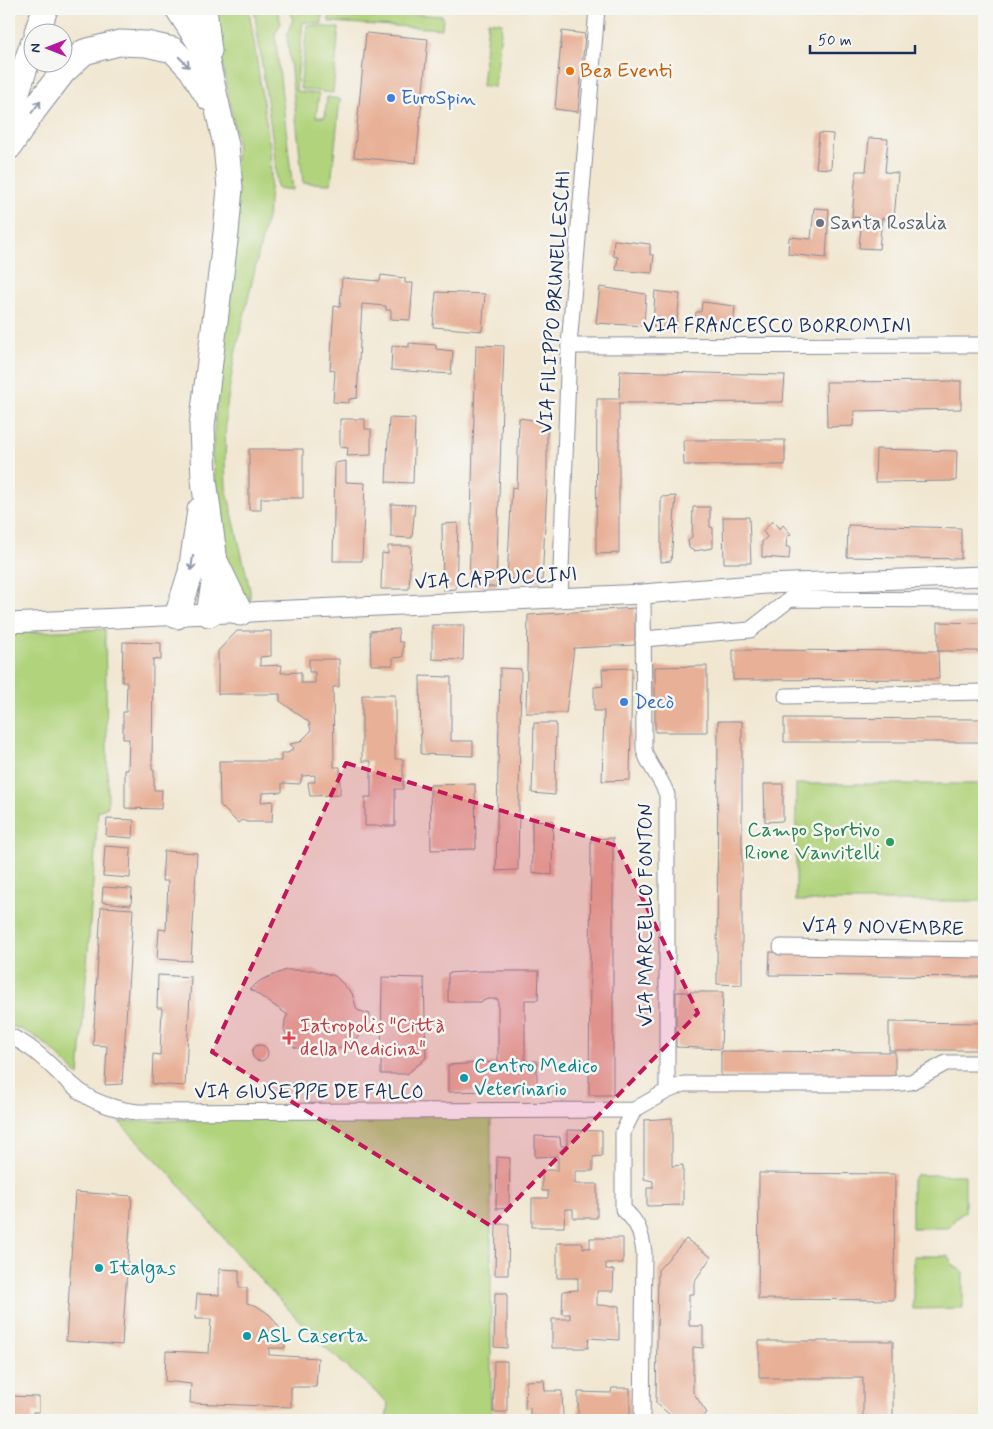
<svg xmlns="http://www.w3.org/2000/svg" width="993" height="1429" font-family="Mynerve,sans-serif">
<rect width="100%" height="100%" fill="#f6f6f2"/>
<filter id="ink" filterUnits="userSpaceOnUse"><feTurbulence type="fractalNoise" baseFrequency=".02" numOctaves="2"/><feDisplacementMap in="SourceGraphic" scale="10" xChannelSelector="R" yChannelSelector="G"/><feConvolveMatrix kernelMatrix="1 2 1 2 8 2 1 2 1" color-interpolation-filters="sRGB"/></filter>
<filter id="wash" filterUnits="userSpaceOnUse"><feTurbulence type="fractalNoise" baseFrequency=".0096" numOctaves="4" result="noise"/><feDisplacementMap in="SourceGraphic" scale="20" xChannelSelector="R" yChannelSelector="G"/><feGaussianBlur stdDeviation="1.12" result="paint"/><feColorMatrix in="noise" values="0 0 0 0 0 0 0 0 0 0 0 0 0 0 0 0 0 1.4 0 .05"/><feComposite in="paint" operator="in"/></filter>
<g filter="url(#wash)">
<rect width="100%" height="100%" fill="#f1e7d1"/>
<g fill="#b1d37c" stroke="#66816d">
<path d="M212 9H249L270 148 271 177 268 213 234 359 226 412 225 461 226 487 250 590V602L245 600 226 560 212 456 237 142Z"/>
<path d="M254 9H277L281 23 275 34 293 190 277 188 274 150Z"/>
<path d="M290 9H322V24L303 22 296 91 319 94 316 117H325L327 97 340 99 331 184 303 183 287 34 293 19Z"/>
<path d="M330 9 443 16 442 29 329 22Z"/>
<path d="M488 21 502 23 495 87 482 86Z"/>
<path d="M307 25 339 28 333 93 300 89Z"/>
<path d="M105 629 108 807 98 811 79 1076C59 1058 37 1030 9 1026V633Z"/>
<rect x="796" y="784" width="188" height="117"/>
<path d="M491 1111V1420H386L388 1403 320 1343 237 1254 171 1175 119 1122Z"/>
<path d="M916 1175H965V1212L956 1218 948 1228H912V1180Z"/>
<path d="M913 1256H948L953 1265 963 1272V1308L913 1309Z"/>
</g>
<g id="blocks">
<g fill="#e8b097">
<path d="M562 31 585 34 578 112 555 109Z"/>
<path d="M366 33 428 39 416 163 354 157Z"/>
<path d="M819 133 833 134 831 169 816 168Z"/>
<path d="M869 138 888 139 885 172 898 173 894 219 882 218 879 249 859 248 862 218 852 217 856 171H866Z"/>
<path d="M814 208 829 209 826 258 788 254 789 237 811 239Z"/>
<path d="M614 240 650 244V255H654L652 273 616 270 618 257 613 256Z"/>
<path d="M381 275 405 278V283H413L410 320 391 319V310H386V306L362 304 357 398 349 399V403L333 402 335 371 330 370 334 306 340 307 342 278 380 281Z"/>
<path d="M600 287 646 294 644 326 596 323Z"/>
<path d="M655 291 680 294 676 328 653 327Z"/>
<path d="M436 292 485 294 482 331 433 327Z"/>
<path d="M702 302 735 306 733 329 694 328 696 312H701Z"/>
<path d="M409 343 436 345V349L453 351 451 374 391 370 392 346 409 347Z"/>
<path d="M476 345 504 346 496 587 469 586Z"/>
<path d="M620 371 785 375 783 402 619 403V553L596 554 597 399H619Z"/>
<path d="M961 381V409L854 411 853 426 827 427 826 382Z"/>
<path d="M389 418 415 419 413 483 386 482Z"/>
<path d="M519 418 547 422V489L542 581 507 579 512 487 517 488Z"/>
<path d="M340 419H365V429H371V455L347 456 348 448 340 447Z"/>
<path d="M683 440H785V465H684Z"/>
<path d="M249 449H303V498H261V510H249Z"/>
<path d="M876 449 957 451 956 481 875 482Z"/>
<path d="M346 461V482L365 483 362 561H333L335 463Z"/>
<path d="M676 496 671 561 661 562V497Z"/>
<path d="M391 504 415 505 412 538 391 537Z"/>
<path d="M693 507H710V527L713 528V548L694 551 689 548 688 540 692 537Z"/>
<path d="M723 517H749L751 563H724Z"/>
<path d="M772 521 780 529 783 525 791 534 787 537 786 547H790L789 559 762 557V542L767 537 763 531Z"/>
<path d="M458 523 456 589 443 590 442 524Z"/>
<path d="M848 525 961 528V559L847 557Z"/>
<path d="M388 546H411L409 589H381L382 553 388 554Z"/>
<path d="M635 608V645L574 648 566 713H526L528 615Z"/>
<path d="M938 622 984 623V651H938Z"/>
<path d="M432 625H464L463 660 432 659Z"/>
<path d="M398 629 399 642H403V657L393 658V665H371L370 631Z"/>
<path d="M237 631H271V656L260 657V666L282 665 281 673 301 672V683H315V672H309V659H339V687H333L334 767H340V795L310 796 308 782H315V775L302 776 300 784 282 783V792L262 793 261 802 273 801 272 822H247L242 820 238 823 220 805 219 761H281V753H288L294 748 290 744 300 742 311 731 309 722 280 701V694H218V651Z"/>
<path d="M123 642 161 643V660L153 659 152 770H154V790H162L161 809 125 808V770H128L129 739H123V712H126L127 682H122Z"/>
<path d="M733 650 938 651 939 679 733 680Z"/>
<path d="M707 666V732H655V667Z"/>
<path d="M500 668 521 669 518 870 496 871Z"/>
<path d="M632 668 630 780 602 781 604 711H594V687L603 686 602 669Z"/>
<path d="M420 676 451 677V741H473V756L421 754Z"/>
<path d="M362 695H395V759H403V789H395V826H365V797H371V761H362Z"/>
<path d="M784 718 984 719V742H784Z"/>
<path d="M718 721H742V985L717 984Z"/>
<path d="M534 723H556L555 795 532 793Z"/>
<path d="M475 784 476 849 431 850 430 785Z"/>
<path d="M764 784H783V821L765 822Z"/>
<path d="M107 819 134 820 133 838 106 836Z"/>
<path d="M532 820 553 821 552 875 532 872Z"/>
<path d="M613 838V1095H589L591 839Z"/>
<path d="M105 846 131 848 130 878 103 876Z"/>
<path d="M164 851 197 853 191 961 157 959 159 929 166 930 168 881H162Z"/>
<path d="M103 887 132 889 131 905 102 902Z"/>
<path d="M101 907 133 909 122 1084 105 1085 107 1046 93 1045Z"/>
<path d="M770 952 984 954V977L769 975Z"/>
<path d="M286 970H314L335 976 352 993 357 1010 370 1014 369 1023 358 1037 334 1051 323 1053 307 1051 294 1047 284 1030 285 1020 288 1015 250 989 261 980Z"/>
<path d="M480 971H539L538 1000H525V1061H537V1090L448 1092V1065L498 1062V999H488L480 1002H448V973Z"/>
<path d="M158 975 191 977 185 1086 152 1084 153 1054 160 1055 162 1008H157Z"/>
<path d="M382 977 424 978 426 1058 407 1074H381Z"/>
<path d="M676 992H723L721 1049 676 1047Z"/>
<path d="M889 1022 984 1023V1050H889Z"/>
<circle cx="260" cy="1053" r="8"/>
<path d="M721 1051 895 1052V1079L721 1076Z"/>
<path d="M672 1118V1166L683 1165V1205L647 1206V1188H653V1181L644 1179V1120Z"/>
<path d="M567 1130 602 1131V1156L593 1157V1171H575V1184H597V1218H573V1209H565L564 1227H532V1198H548V1191H542V1170H558V1156L535 1157V1136L560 1137 561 1146H567Z"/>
<path d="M497 1157 510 1158 509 1208 496 1209Z"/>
<path d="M759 1173 895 1174 894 1300 758 1299Z"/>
<path d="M75 1192 132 1196 122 1345 66 1341Z"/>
<path d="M496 1224H509L508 1275H495Z"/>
<path d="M590 1238H623V1263H606V1269L614 1270 613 1291H597V1305L619 1306V1340L589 1338 588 1348H552V1319H570V1314H562L563 1291 578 1290V1278H557V1243H583V1248H590Z"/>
<path d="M686 1239 711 1257 694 1282V1294H689V1326H703V1348L693 1347V1392L707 1413 699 1420H676L656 1403 658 1270Z"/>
<path d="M219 1269 239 1270V1288H247V1303L257 1306 270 1315 281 1330 285 1342V1348H269V1355L318 1358 316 1387H291V1407L190 1403 191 1384 165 1381 166 1351 209 1353 211 1319H195L197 1294 219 1295Z"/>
<path d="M495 1293H507V1348L494 1347Z"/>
<path d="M759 1341H893V1420H863V1378H759Z"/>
<path d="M494 1361H507V1412H493Z"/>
<path d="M544 1380 545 1391H562L563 1418H558V1420H544V1416L530 1419V1408L525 1409 526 1381Z"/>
<path d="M612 1388H630V1420H578V1392L611 1393Z"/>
<path d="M9 1396 39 1397V1412H33L32 1420H9Z"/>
</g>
</g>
</g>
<g filter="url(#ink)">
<use href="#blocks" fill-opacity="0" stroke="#868b98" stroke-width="1"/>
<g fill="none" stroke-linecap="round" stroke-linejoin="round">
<g stroke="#868b98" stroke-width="17">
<g id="minor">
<path d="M569 346 984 345"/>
<path d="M643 594 644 750C650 769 661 777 667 795V1091"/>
<path d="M560 598 569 346 597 9"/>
<path d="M643 639 750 630 790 599 984 600"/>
<path d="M786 696 984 692"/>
<path d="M781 947 984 950"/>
<path d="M9 1036C39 1048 58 1076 85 1095 98 1104 123 1111 139 1112L634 1110 667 1091 684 1084H890L911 1082 946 1063H984"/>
<path d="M634 1110 623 1132V1209C638 1222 641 1232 644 1252L642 1420"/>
</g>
</g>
<g stroke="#868b98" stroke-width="21">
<path id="tertiary" d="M9 623 643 594 766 584 984 576"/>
</g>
<g stroke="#868b98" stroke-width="27">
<g id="trunk">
<path d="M178 9 204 49 226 145 230 188 226 233 202 426 204 480 215 562 214 583 209 614"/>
<path d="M204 9 209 51"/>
<path d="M37 32 45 9"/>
<path d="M9 116 32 46"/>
<path d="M9 147 33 111 63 72 84 52 119 43 146 44 173 50 191 69 209 98"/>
<path d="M216 563 240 613"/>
<path d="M177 616 191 572 200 510"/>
</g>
</g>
<use href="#minor" stroke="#fff" stroke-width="15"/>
<use href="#tertiary" stroke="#fff" stroke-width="19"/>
<use href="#trunk" stroke="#fff" stroke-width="25"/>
</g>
<defs><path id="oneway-shaft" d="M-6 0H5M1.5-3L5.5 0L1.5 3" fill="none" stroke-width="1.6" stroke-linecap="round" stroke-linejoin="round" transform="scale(1.25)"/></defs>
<g stroke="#8d97ae">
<use href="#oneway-shaft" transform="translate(184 62) rotate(45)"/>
<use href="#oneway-shaft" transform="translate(36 107) rotate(-53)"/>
<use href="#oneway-shaft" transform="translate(192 563) rotate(98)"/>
</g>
</g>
<path fill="#c2185b" fill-opacity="0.2" stroke="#c2185b" stroke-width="4" stroke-dasharray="10 6" stroke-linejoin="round" d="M346 763 617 846 698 1013 491 1226 212 1052Z"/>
<circle fill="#e8710a" stroke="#f6f6f2" stroke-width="2" cx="570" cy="71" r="5"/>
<g fill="#3f7fe0" stroke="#f6f6f2" stroke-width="2">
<circle cx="391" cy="98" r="5"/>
<circle cx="624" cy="702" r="5"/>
</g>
<circle fill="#6b7280" stroke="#f6f6f2" stroke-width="2" cx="820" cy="223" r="5"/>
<circle fill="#2e9e5b" stroke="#f6f6f2" stroke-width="2" cx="890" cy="842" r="5"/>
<path fill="#e0444e" stroke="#f6f6f2" stroke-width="2" d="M286.5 1030.5h5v5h5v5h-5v5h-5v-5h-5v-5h5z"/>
<g fill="#0f9aa8" stroke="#f6f6f2" stroke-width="2">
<circle cx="464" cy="1078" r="5"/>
<circle cx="99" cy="1268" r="5"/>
<circle cx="247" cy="1336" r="5"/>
</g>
<g text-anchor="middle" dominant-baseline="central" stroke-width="5" stroke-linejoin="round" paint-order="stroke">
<g font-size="20" fill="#c56008" stroke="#f6f6f2" text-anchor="start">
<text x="580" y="71">Bea Eventi</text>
</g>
<g font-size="20" fill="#366cbe" stroke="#f6f6f2" text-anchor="start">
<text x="401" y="98">EuroSpin</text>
<text x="634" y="702">Decò</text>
</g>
<g font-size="20" fill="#5b616d" stroke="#f6f6f2" text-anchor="start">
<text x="830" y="223">Santa Rosalia</text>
</g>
<g font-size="20" fill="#1b2f5e" stroke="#f6f6f2">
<text transform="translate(555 302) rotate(-86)">VIA FILIPPO BRUNELLESCHI</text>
<text x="777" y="326">VIA FRANCESCO BORROMINI</text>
<text transform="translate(496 579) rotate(-3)">VIA CAPPUCCINI</text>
<text transform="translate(646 915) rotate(-90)">VIA MARCELLO FONTON</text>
<text transform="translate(883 928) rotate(1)">VIA 9 NOVEMBRE</text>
<text x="309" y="1092">VIA GIUSEPPE DE FALCO</text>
</g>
<g font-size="20" fill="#27864d" stroke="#f6f6f2" text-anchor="end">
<text x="880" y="830">Campo Sportivo<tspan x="880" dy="23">Rione Vanvitelli</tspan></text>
</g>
<g font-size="20" fill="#be3a42" stroke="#f6f6f2" text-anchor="start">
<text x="300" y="1026">Iatropolis "Città<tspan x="300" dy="23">della Medicina"</tspan></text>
</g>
<g font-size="20" fill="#0d838f" stroke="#f6f6f2" text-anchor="start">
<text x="474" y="1066">Centro Medico<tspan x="474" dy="23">Veterinario</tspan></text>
<text x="109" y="1268">Italgas</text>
<text x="257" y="1336">ASL Caserta</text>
</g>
</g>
<rect width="993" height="1429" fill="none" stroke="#f6f6f2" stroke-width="30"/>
<g transform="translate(48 48) rotate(270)"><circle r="24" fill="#f6f6f2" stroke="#9ea6b7"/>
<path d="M0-4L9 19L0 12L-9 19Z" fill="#b5179e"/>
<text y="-8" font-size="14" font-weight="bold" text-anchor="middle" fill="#1b2f5e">N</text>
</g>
<path d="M810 45v8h105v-8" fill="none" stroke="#1b2f5e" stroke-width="2.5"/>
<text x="818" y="45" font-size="15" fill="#1b2f5e" stroke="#f6f6f2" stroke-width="4" paint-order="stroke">50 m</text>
</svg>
